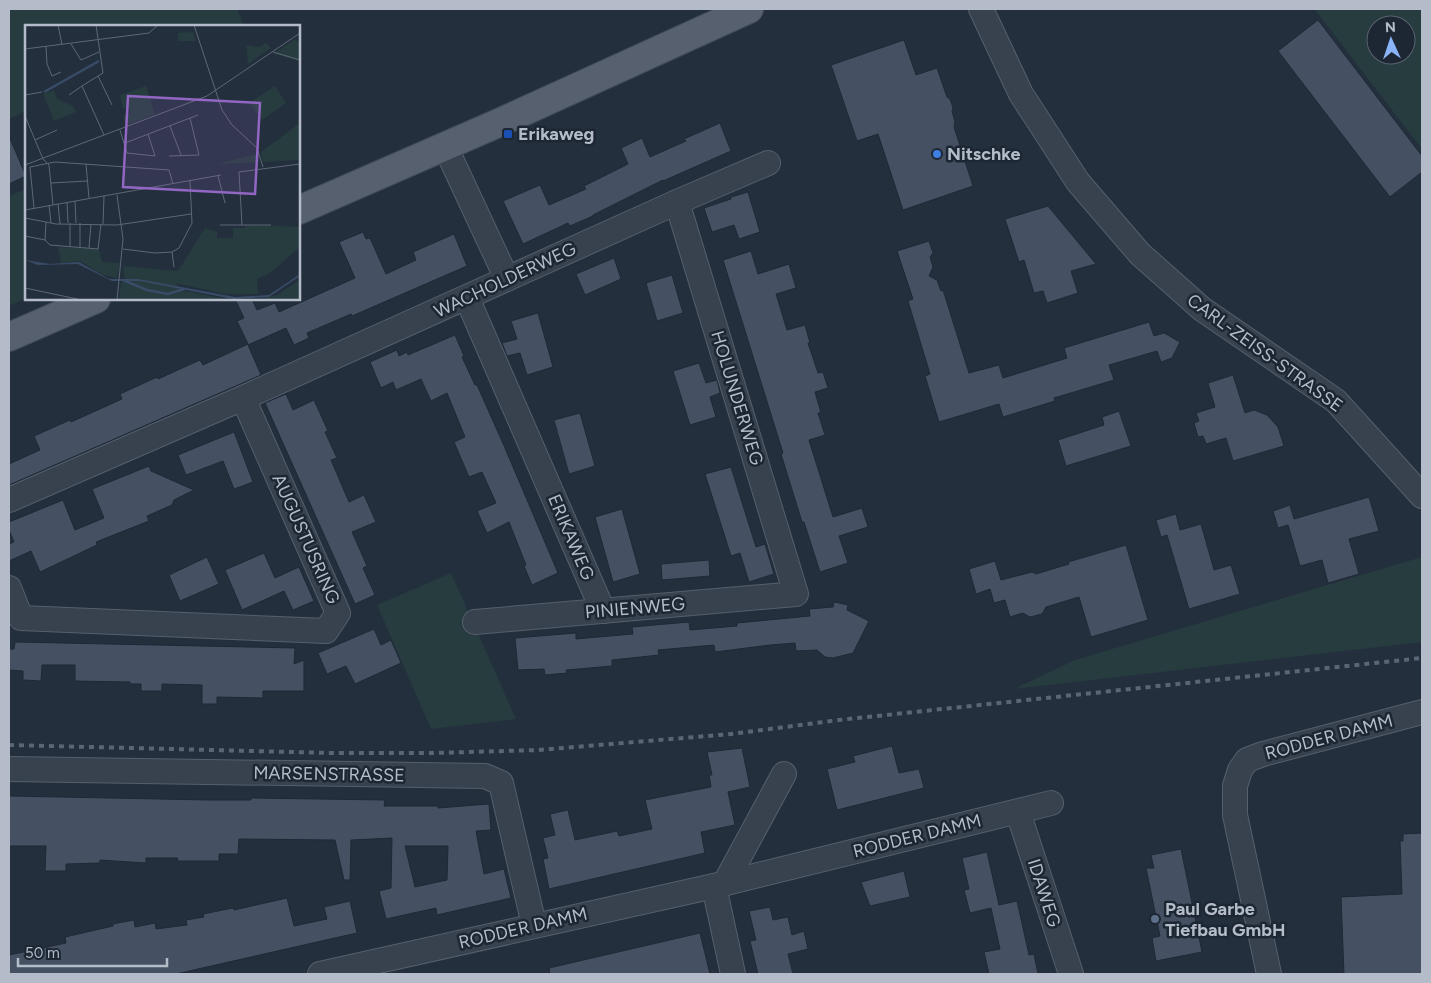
<svg xmlns="http://www.w3.org/2000/svg" width="1431" height="983" font-family="Figtree,sans-serif">
<rect width="100%" height="100%" fill="#242f3e"/>
<g fill="#263c3f" fill-rule="evenodd">
<path d="M9 9H237L244 26H26V111L9 119Z"/>
<path d="M1318 9H1422V149L1316 11ZM1376 25H1406V55H1376Z"/>
<path d="M26 189V298L9 306V196Z"/>
<path d="M1422 557V642L1014 689 1075 660Z"/>
<path d="M451 573 516 719 431 729 377 605Z"/>
</g>
<g fill="#455162" stroke="#1f2835" fill-rule="evenodd">
<path d="M1318 20 1422 156V172L1390 197 1278 51Z"/>
<path d="M904 40 916 75 937 68 947 97 950 99 953 108 952 111 955 122 954 127 973 186 903 210 878 134 857 141 831 65Z"/>
<path d="M720 123 731 151 663 181V180L593 215V216L570 226 568 223 523 244 503 201 540 185 549 205 586 189 584 186 628 164 621 148 642 138 650 157 686 141 684 139Z"/>
<path d="M9 136 26 176 9 184Z"/>
<path d="M748 192 760 232 739 239 734 225 712 232 704 208 731 199V197Z"/>
<path d="M1048 206 1096 264 1071 271 1078 293 1047 303 1043 291 1034 293 1024 260 1019 262 1005 219Z"/>
<path d="M363 232 366 239 370 238 386 274 416 260 413 252 454 234 467 266 352 316 351 314 307 333 309 338 294 345 286 328 248 345 261 375 9 485V464L40 450 34 436 70 420 71 422 122 399 120 394 157 377 158 379 200 360 203 365 248 344 237 321 244 318 235 299H252L257 310 275 303 279 312 355 278 339 242Z"/>
<path d="M929 241 933 253 930 257 933 267 929 276 937 280 941 291 943 290 969 373 999 365 1003 378 1067 358 1064 348 1149 322 1154 336 1164 333 1180 342 1172 358 1161 362 1157 351 1109 365 1114 380 1054 398 1055 401 1003 417 999 404 939 422 925 376 930 374 908 301 913 299 897 251Z"/>
<path d="M751 251 758 274 789 264 796 288 776 294 787 330 805 325 810 343H808L818 373 823 372 828 388 815 392 821 413H818L825 435 809 440 833 517 862 508 868 527 839 536 848 563 820 572 804 522H802L781 454 783 453 723 260Z"/>
<path d="M614 258 621 279 585 295 576 274Z"/>
<path d="M672 275 683 313 657 321 646 283Z"/>
<path d="M538 313 553 367 527 375 520 353 507 356 502 343 517 339 511 321Z"/>
<path d="M455 335 464 356 462 357 475 385H477L505 448 558 573 532 585 524 566 526 565 509 522 487 533 477 511 496 503 482 472 469 477 454 442 465 437 447 393 431 401 421 379 396 390 393 382 381 388 370 362 397 350 399 356 407 352 408 355Z"/>
<path d="M699 363 706 383 717 380 720 393 710 397 716 417 690 425 673 371Z"/>
<path d="M1233 375 1245 413 1254 410 1267 415 1278 427 1284 446 1233 461 1226 438 1206 444 1203 436 1198 437 1194 423 1199 421 1196 413 1215 407 1208 383Z"/>
<path d="M286 394 293 410 314 400 328 431 325 432 337 458 331 460 349 502 364 495 376 522 352 532 367 566 363 568 375 595 355 604 265 403Z"/>
<path d="M1119 411 1131 446 1066 466 1058 440 1104 425 1102 417Z"/>
<path d="M580 413 595 466 569 474 554 420Z"/>
<path d="M234 432 253 482 234 489 223 461 186 475 178 455Z"/>
<path d="M149 466 151 471 194 490 174 500 172 505 147 516 149 521 96 542 97 545 40 572 31 551 9 561V544L14 542 9 530V522L63 500 75 530 104 518 92 489Z"/>
<path d="M731 467 756 547 765 544 774 574 749 582 740 553 731 556 705 474Z"/>
<path d="M1369 497 1379 531 1349 539 1359 574 1328 583 1322 560 1300 566 1288 525 1278 528 1273 511 1290 505 1294 519Z"/>
<path d="M622 509 640 574 613 582 595 517Z"/>
<path d="M1176 514 1180 530 1201 524 1214 570 1231 565 1240 594 1189 609 1167 535 1161 537 1156 520Z"/>
<path d="M1126 545 1148 620 1091 637 1079 597 1046 607 1042 614 1030 617 1023 613 1010 617 1005 600 994 603 990 589 976 594 969 569 995 561 1001 580 1032 572 1036 574 1069 564 1068 562Z"/>
<path d="M264 553 275 578 299 567 314 601 293 610 284 591 242 610 225 570Z"/>
<path d="M207 557 219 584 180 601 169 575Z"/>
<path d="M709 560 710 576 662 580 661 564Z"/>
<path d="M834 602 848 605 847 610 869 621 853 653 833 658 825 657 817 650 796 651 795 643 770 645 715 652 714 645 658 650 659 655 612 660V666L566 670 567 673 545 675 544 669 518 670 515 638 576 633V639L610 636 633 634 632 627 689 622 690 630 737 626V623L810 616 809 609 833 607Z"/>
<path d="M374 629 381 645 391 640 401 663 355 684 346 666 327 674 318 653Z"/>
<path d="M15 642 295 648 294 664 304 660V691H263V698L217 697V704H202V685L162 684V691H141V684H130V682L75 681V665H42L41 681 23 680V671L9 670V649H14Z"/>
<path d="M892 746 899 773 919 769 924 788 837 810 827 769 855 762 853 756Z"/>
<path d="M742 748 750 787 728 792 735 825 701 832 705 853 549 889 543 859 548 858 543 838 555 835 550 814 568 810 575 840 617 831 619 836 652 829 645 800 711 787 709 775H712L707 752Z"/>
<path d="M9 796 209 800H251V798L385 800 384 806H438V808L489 804 491 830 476 831 484 874 504 869 511 898 437 915 436 908 386 919 379 891 391 888 392 838 351 840 350 880H344L335 840 239 839 238 854H219V861H177L178 858H146V863L100 860V863L66 864V871H45L46 846H9ZM405 846H448L447 880 415 887Z"/>
<path d="M1422 833V974H1344L1341 897 1402 894 1400 841H1403V834Z"/>
<path d="M1181 849 1202 952 1156 961 1152 938 1160 936 1146 868H1154L1151 855Z"/>
<path d="M987 852 999 905 1017 901 1029 955 1034 954 1038 974H989L984 952 1000 949 991 908 970 913 964 890 969 889 962 858Z"/>
<path d="M904 871 910 897 870 906 861 882Z"/>
<path d="M287 898 294 926 327 919 324 907 350 901 357 933 176 974H9V955L66 943 65 937 113 926V924L134 920 135 927 155 923 156 929 187 925 186 920 204 917 203 914 233 908 234 910Z"/>
<path d="M770 907 773 920 788 917 792 935 804 931 808 949 788 954 793 974H758L750 941 756 940 749 911Z"/>
<path d="M700 933 710 974H550L549 968Z"/>
</g>
<g fill="none" stroke-linecap="round" stroke-linejoin="round">
<g stroke="#565f6c" stroke-width="26">
<g id="minor">
<path d="M981 9 1021 94 1036 117 1078 182 1140 254 1202 309 1336 401 1422 496"/>
<path d="M445 146 507 279"/>
<path d="M467 298 603 611"/>
<path d="M9 500 243 398 677 202 768 163"/>
<path d="M9 588 21 618 326 631 338 613 243 398"/>
<path d="M475 622 796 594 677 202"/>
<path d="M9 769 485 776 501 783 534 925"/>
<path d="M1018 812 1071 974"/>
<path d="M725 883 784 774"/>
<path d="M714 886 733 974"/>
<path d="M320 974 714 886 1051 803"/>
<path d="M1269 974 1235 815V786L1240 770 1247 760 1263 754 1422 712"/>
</g>
</g>
<g stroke="#414a57" stroke-width="30">
<g id="major">
<path d="M299 210 503 121 749 9"/>
<path d="M9 337 96 299"/>
</g>
</g>
<use href="#minor" stroke="#38414e" stroke-width="24"/>
<use href="#major" stroke="#56606e" stroke-width="28"/>
<path stroke="#5a6575" stroke-width="4" stroke-dasharray="5 5" stroke-linecap="butt" d="M9 745 329 753H433L539 750 731 734 839 720 1422 658"/>
</g>
<rect fill="#1a4fb4" stroke="#1d2633" stroke-width="2" x="503" y="129" width="10" height="10" rx="2.5"/>
<circle fill="#3f7fe0" stroke="#1d2633" stroke-width="2" cx="937" cy="154" r="5"/>
<circle fill="#5c6f8a" stroke="#1d2633" stroke-width="2" cx="1155" cy="919" r="5"/>
<g text-anchor="middle" dominant-baseline="central" stroke-width="5" stroke-linejoin="round" paint-order="stroke">
<g font-size="18" font-weight="bold" fill="#b4bcc9" stroke="#1d2633" text-anchor="start">
<text x="518" y="134">Erikaweg</text>
<text x="947" y="154">Nitschke</text>
<text x="1165" y="909">Paul Garbe<tspan x="1165" dy="21">Tiefbau GmbH</tspan></text>
</g>
<g font-size="18" fill="#b4bcc9" stroke="#1d2633">
<text transform="translate(505 280) rotate(-25)">WACHOLDERWEG</text>
<text transform="translate(1265 353) rotate(36)">CARL-ZEISS-STRASSE</text>
<text transform="translate(737 398) rotate(73)">HOLUNDERWEG</text>
<text transform="translate(571 537) rotate(67)">ERIKAWEG</text>
<text transform="translate(306 539) rotate(66)">AUGUSTUSRING</text>
<text transform="translate(635 608) rotate(-5)">PINIENWEG</text>
<text transform="translate(1329 737) rotate(-15)">RODDER DAMM</text>
<text transform="translate(329 774) rotate(1)">MARSENSTRASSE</text>
<text transform="translate(917 836) rotate(-14)">RODDER DAMM</text>
<text transform="translate(1044 893) rotate(72)">IDAWEG</text>
<text transform="translate(523 928) rotate(-13)">RODDER DAMM</text>
</g>
</g>
<g transform="translate(25 25)">
<rect width="275" height="275" fill="#242f3e"/>
<path d="M168 7 171 16H153V8ZM270 14 275 20V36L249 29ZM241 18 246 23 223 39 221 20 234 22ZM121 61 130 89 101 100 98 91 106 88 104 82 98 84 95 70ZM250 61 261 78 237 95 224 78ZM29 65 32 74 48 81 51 87 29 96 18 69ZM275 98V135L238 137 236 127ZM232 129 234 137 193 139 199 137ZM220 200 275 202V222L245 248 232 254 233 269H200L151 258 155 265 206 275 94 274 96 258 100 256 98 241 153 246 180 203 192 207V213H208V203H220ZM33 222 74 224 77 237 95 238 92 253 78 250 55 236 36 238ZM275 254V275H228L253 270Z" fill="#263c3f"/>
<path d="M0 235 25 239 54 237 84 254H113L210 272 244 270 275 249V251L244 272 208 274 115 256H87L53 239 13 240Z" fill="#394c67"/>
<path fill="none" stroke="#394c67" stroke-width="2.5" d="M19 67 74 36M98 255 122 265 143 269 159 264"/>
<path fill="none" stroke="#5e6776" stroke-width="1" d="M33 0 37 20M71 0 78 48 57 61 79 110M169 0 197 85 207 100 232 123 238 142M46 19 56 35 74 27M21 22 22 39 27 51 36 47M0 24 124 8 133 0M248 27 275 35M73 51 87 80M0 70 17 67M44 70 57 61M0 91 18 134 24 140 28 180M145 101 156 130M95 105 102 128 130 131 123 109M10 115 32 105M100 118 173 90M144 131 174 130 165 93M61 139 64 173M0 140 182 71 275 8M5 142 30 137 144 145 148 159M5 142 9 183M193 151 200 178M26 158 62 156M50 176 51 198M42 177 43 198M33 179 35 199M24 180 26 198M0 185 196 150M0 193 31 199 92 200 166 189M45 198V222M78 199 79 171M195 200H246M217 200 214 147 275 139M0 211 20 215 25 220 73 224 76 199M20 215 21 197M55 222V198M64 223 66 199M98 224 130 228 147 227 154 223 167 198 165 156M147 227 149 242M0 263 57 275M92 275 98 214 92 170"/>
<path fill="#9266c3" fill-opacity="0.15" stroke="#9266c3" stroke-width="2.5" d="M103 71 235 78 230 169 98 162Z"/>
<rect width="275" height="275" fill="none" stroke="#b4bcc9" stroke-width="2.5"/>
</g>
<rect width="1431" height="983" fill="none" stroke="#b4bcc9" stroke-width="20"/>
<g transform="translate(1391 40) rotate(357)"><circle r="24" fill="#1d2633" stroke="#59626f"/>
<path d="M0-4L9 19L0 12L-9 19Z" fill="#8ab4f8"/>
<text y="-8" font-size="14" font-weight="bold" text-anchor="middle" fill="#b4bcc9">N</text>
</g>
<path d="M18 958v8h149v-8" fill="none" stroke="#b4bcc9" stroke-width="2.5"/>
<text x="25" y="958" font-size="15" fill="#b4bcc9" stroke="#1d2633" stroke-width="4" paint-order="stroke">50 m</text>
</svg>
